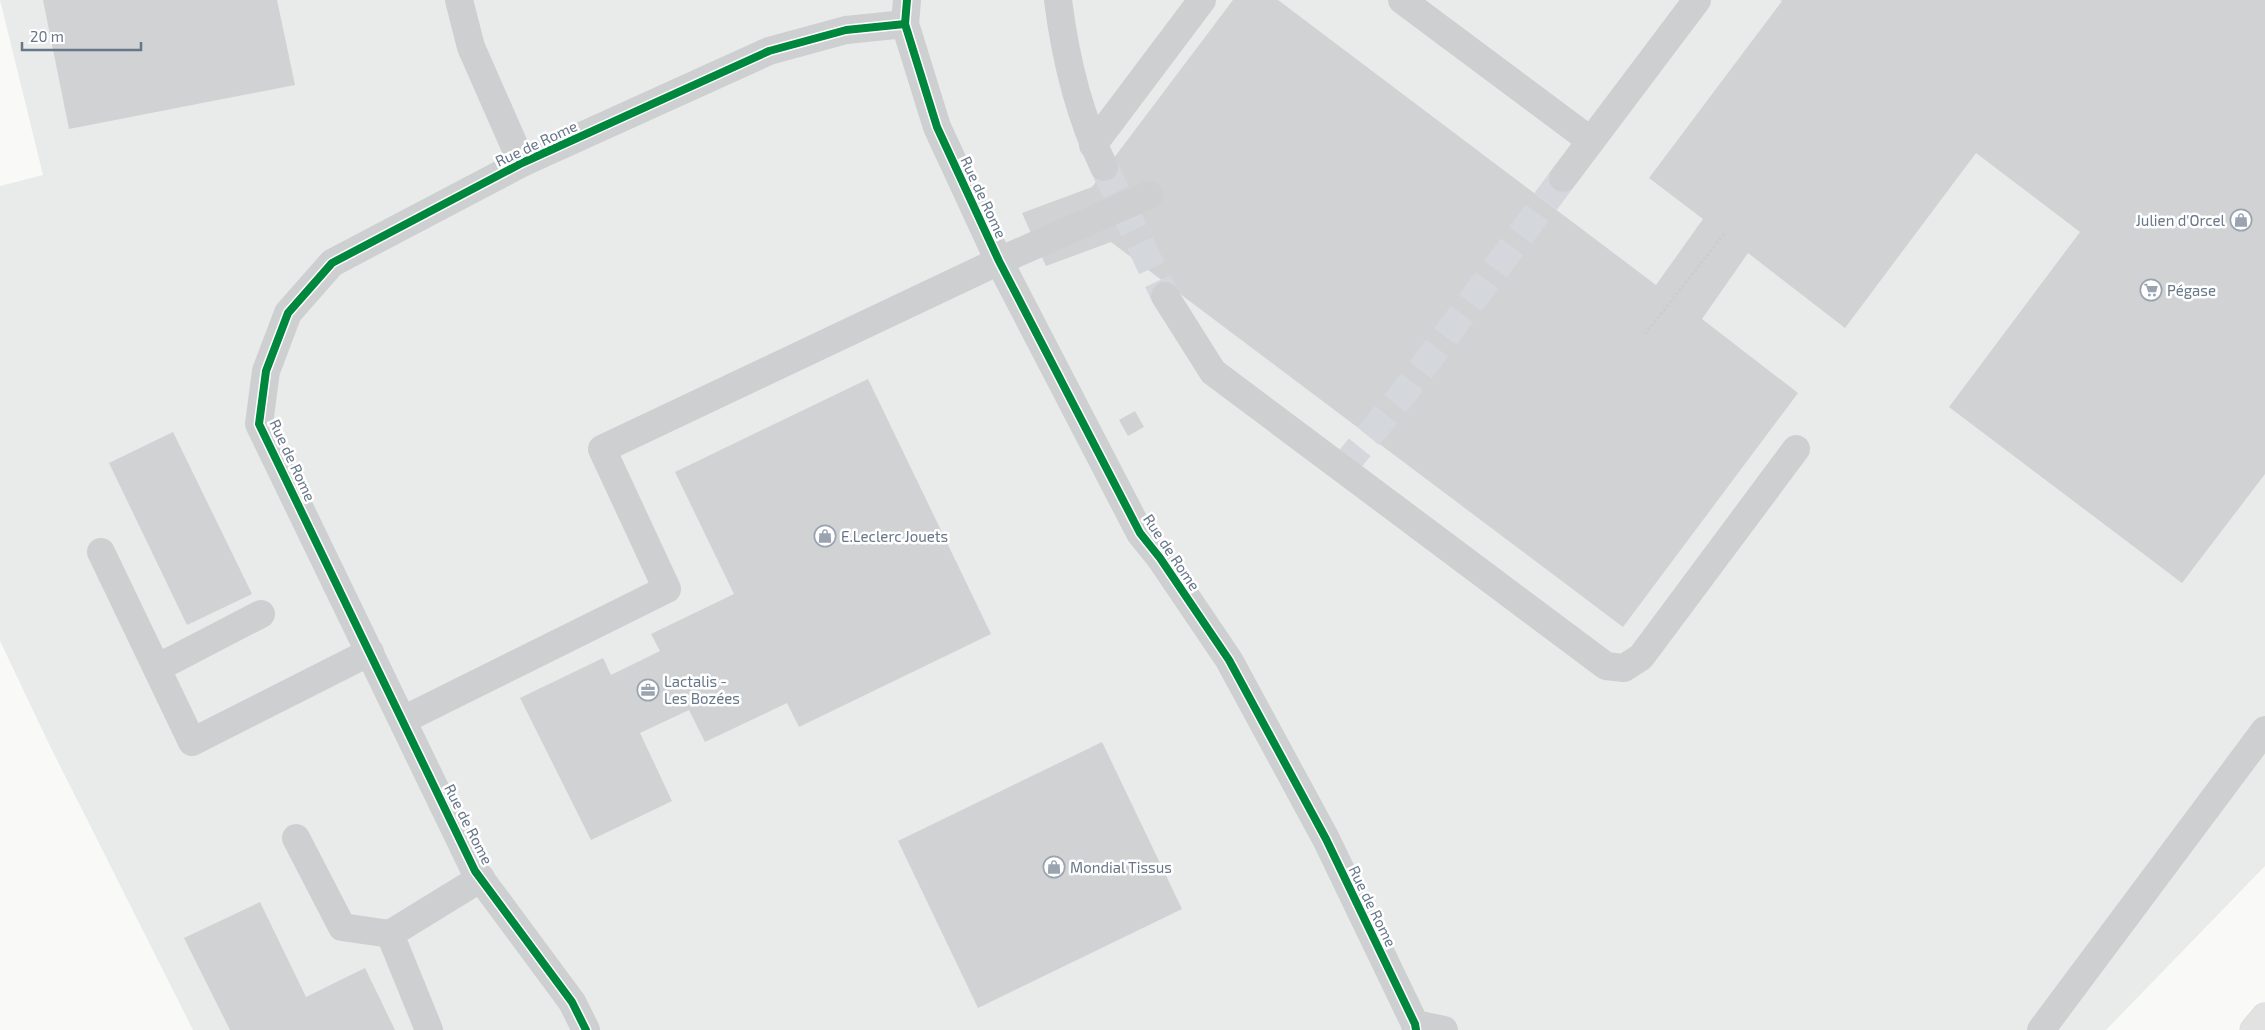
<svg xmlns="http://www.w3.org/2000/svg" width="2265" height="1030" font-family="'Exo 2',sans-serif">
<rect width="100%" height="100%" fill="#f9f9f8"/>
<path fill="#e9eaea" d="M0 0H2265V866L2106 1030H193L49 744 0 641V186L43 175Z"/>
<g fill="#d0d2d3">
<path d="M43 0H277L295 85 69 129Z"/>
<path d="M1233 0H1278L1656 285 1703 219 1649 178 1782 1 1780 0H2265V474L2182 583 1949 407 2080 232 1976 153 1845 328 1748 253 1702 319 1798 393 1623 627 1111 242 1046 266 1022 213 1092 187Z"/>
<path d="M868 379 991 634 799 727 787 703 705 742 689 710 640 733 672 801 591 840 520 698 603 658 611 675 660 651 651 634 734 594 675 472Z"/>
<path d="M1135 411 1144 427 1128 436 1119 420Z"/>
<path d="M173 432 252 594 187 625 109 463Z"/>
<path d="M1102 742 1182 909 978 1008 898 841Z"/>
<path d="M260 902 306 997 365 968 395 1030H230L184 938Z"/>
</g>
<g fill="none" stroke-linecap="round" stroke-linejoin="round">
<g stroke="#d4d8dc" stroke-width="28" stroke-dasharray="28 14" stroke-linecap="butt">
<path d="M1104 167 1165 296"/>
<path d="M1342 469 1402 395 1563 178"/>
</g>
<g stroke="#d5d6d7" stroke-width="29">
<path id="major" d="M2254 1030 2265 1017"/>
</g>
<path stroke="#cccdce" stroke-width="3" stroke-dasharray="2.5 2.5" stroke-linecap="butt" d="M1645 334 1724 234"/>
<g stroke="#cecfd1" stroke-width="28">
<path d="M459 0 471 47 522 163"/>
<path d="M907 0 905 24 937 127 999 261 1140 533 1160 558 1229 660 1326 839 1415 1024 1416 1030"/>
<path d="M1058 0C1065 56 1079 115 1104 167"/>
<path d="M1402 0 1591 141"/>
<path d="M1093 145 1202 0"/>
<path d="M1563 178 1697 0"/>
<path d="M1165 296 1213 372 1606 666 1624 668 1641 657 1796 449"/>
<path d="M101 552 192 742 370 652"/>
<path d="M157 668 261 614"/>
<path d="M403 720 667 589 602 449 999 261"/>
<path d="M296 838 342 927 390 934"/>
<path d="M1415 1024 1444 1030"/>
<path d="M429 1030 390 934 481 878"/>
<path d="M586 1030 572 1002 475 871 259 424 266 371 288 313 332 263 522 163 769 51 846 30 905 24"/>
<path d="M2041 1030 2265 730"/>
</g>
<use href="#major" stroke="#e2e2e3" stroke-width="28"/>
<path stroke="#cecfd1" stroke-width="28" d="M999 261 1149 195"/>
<g stroke="#fff" stroke-width="11">
<g id="cycleway">
<path d="M907 0 905 24 937 127 999 261 1140 533 1160 558 1229 660 1326 839 1415 1024 1416 1030"/>
<path d="M586 1030 572 1002 475 871 259 424 266 371 288 313 332 263 522 163 769 51 846 30 905 24"/>
</g>
</g>
<use href="#cycleway" stroke="#00873e" stroke-width="8"/>
</g>
<defs>
<g id="shop-ring" transform="scale(1.125)"><circle r="9.5" fill="#fff" stroke="#9aa4b0" stroke-width="1.5"/><path d="M-5-2.5h2.3a2.7 3.5 0 0 1 5.4 0H5L5.5 6h-11ZM-1.5-2.5h3a1.5 2.3 0 0 0-3 0Z" fill="#9aa4b0"/></g>
<g id="supermarket-ring" transform="scale(1.125)"><circle r="9.5" fill="#fff" stroke="#9aa4b0" stroke-width="1.5"/><path d="M-6-5.5h2.5l.6 2H6L4.5 2H-2.5L-4.4-4H-6ZM-1.5 3.2a1.3 1.3 0 1 0 .1 0ZM3 3.2a1.3 1.3 0 1 0 .1 0Z" fill="#9aa4b0"/></g>
<g id="office-ring" transform="scale(1.125)"><circle r="9.5" fill="#fff" stroke="#9aa4b0" stroke-width="1.5"/><path d="M-6-3h4V-5.5h4V-3h4V5H-6ZM-1-4.5V-3h2v-1.5ZM-6 0V1H6V0Z" fill="#9aa4b0"/></g>
</defs>
<g fill-rule="evenodd">
<use href="#shop-ring" x="2241" y="220"/>
<use href="#supermarket-ring" x="2151" y="290"/>
<use href="#shop-ring" x="825" y="536"/>
<use href="#office-ring" x="648" y="690"/>
<use href="#shop-ring" x="1054" y="867"/>
</g>
<g text-anchor="middle" dominant-baseline="central" stroke-width="5" stroke-linejoin="round" paint-order="stroke">
<g font-size="15" fill="#677789" stroke="#fff">
<text transform="translate(536 143) rotate(-25)">Rue de Rome</text>
<text transform="translate(984 197) rotate(65)">Rue de Rome</text>
<text transform="translate(293 460) rotate(65)">Rue de Rome</text>
<text transform="translate(1172 552) rotate(56)">Rue de Rome</text>
<text transform="translate(469 824) rotate(63)">Rue de Rome</text>
<text transform="translate(1373 906) rotate(64)">Rue de Rome</text>
</g>
<g font-size="15" fill="#677789" stroke="#fff" text-anchor="start">
<text x="2225" y="220" text-anchor="end">Julien d'Orcel</text>
<text x="2167" y="290">Pégase</text>
<text x="841" y="536">E.Leclerc Jouets</text>
<text x="664" y="681">Lactalis -<tspan x="664" dy="17">Les Bozées</tspan></text>
<text x="1070" y="867">Mondial Tissus</text>
</g>
</g>
<path d="M22 42v8h119v-8" fill="none" stroke="#677789" stroke-width="2.5"/>
<text x="30" y="42" font-size="15" fill="#677789" stroke="#ffffff" stroke-width="4" paint-order="stroke">20 m</text>
</svg>
